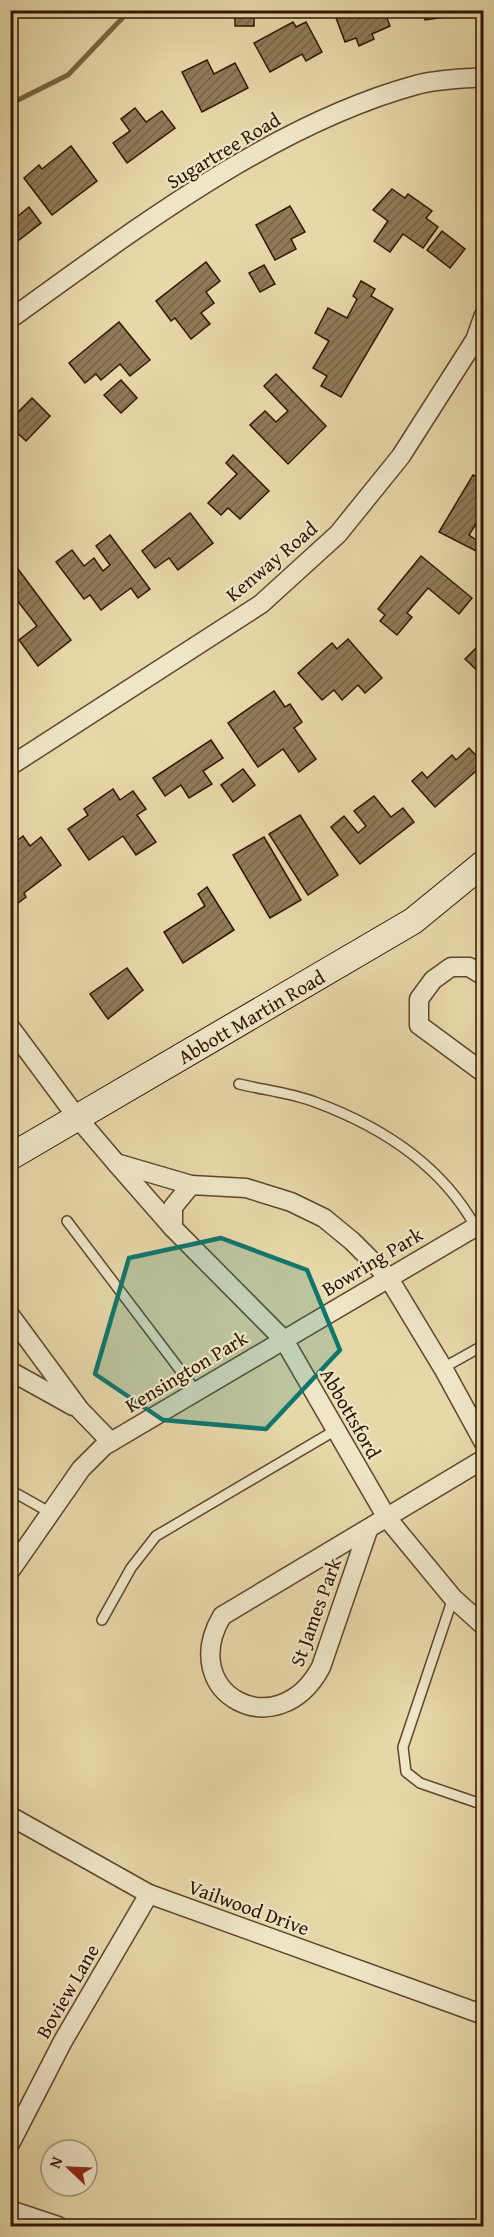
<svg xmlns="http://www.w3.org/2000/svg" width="494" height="2237" font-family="'Gentium Book Plus',serif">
<defs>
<pattern id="building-hatch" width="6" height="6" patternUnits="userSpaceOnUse" patternTransform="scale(1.5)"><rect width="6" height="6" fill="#907b58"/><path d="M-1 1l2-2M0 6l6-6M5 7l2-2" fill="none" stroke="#766446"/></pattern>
</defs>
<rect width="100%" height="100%" fill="#e7d8aa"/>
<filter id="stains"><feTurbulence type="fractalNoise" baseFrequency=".00333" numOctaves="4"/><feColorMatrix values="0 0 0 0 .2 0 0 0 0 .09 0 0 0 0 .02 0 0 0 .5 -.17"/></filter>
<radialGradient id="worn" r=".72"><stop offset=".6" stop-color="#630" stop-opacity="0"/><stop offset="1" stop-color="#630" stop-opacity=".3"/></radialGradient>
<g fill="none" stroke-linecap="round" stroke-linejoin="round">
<path stroke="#796343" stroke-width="5" d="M10 104 68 75 130 10"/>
</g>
<g fill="url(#building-hatch)" stroke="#311600" stroke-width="1.5">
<path d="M226 10H254V26H235V13H226Z"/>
<path d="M347 10H384L390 26 372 34 374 39 359 46 356 38 345 42 336 18 347 13Z"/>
<path d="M424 10H474V13L425 20Z"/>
<path d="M293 22 296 27 306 22 322 52 306 61 302 54 270 72 254 43Z"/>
<path d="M207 60 214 74 235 63 248 88 202 112 182 72Z"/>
<path d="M135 108 146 122 162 111 175 128 127 163 113 143 130 131 121 119Z"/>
<path d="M71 146 97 181 52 215 24 178 39 165 42 169Z"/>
<path d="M392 189 405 198 408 194 432 211 426 218 438 227 423 248 403 234 390 252 374 241 388 221 373 210Z"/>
<path d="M10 206 18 216 29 207 41 223 10 247Z"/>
<path d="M290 206 305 232 291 239 296 249 275 260 256 225Z"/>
<path d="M442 231 465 249 450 268 427 250Z"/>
<path d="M206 262 220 281 206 292 214 303 201 313 210 324 191 339 175 318 171 321 156 301Z"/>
<path d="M264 265 275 284 260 292 249 273Z"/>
<path d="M361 281 375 289 371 296 393 309 341 397 321 386 327 376 313 368 329 341 315 333 328 308 347 318 357 299 353 296Z"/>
<path d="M119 322 150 360 130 376 120 364 101 380 96 374 85 383 69 363Z"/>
<path d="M276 374 326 426 288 464 250 425 265 411 276 422 288 411 264 386Z"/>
<path d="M121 380 137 398 121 413 104 395Z"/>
<path d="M32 398 50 416 26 441 10 426V420Z"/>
<path d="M233 455 269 491 240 519 228 508 221 515 208 503 237 474 226 463Z"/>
<path d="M473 475 484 481V511L469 535 481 543 484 539V555L439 532Z"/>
<path d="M190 513 213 543 178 570 169 558 155 568 142 551Z"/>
<path d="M110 535 150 589 138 598 131 588 101 610 90 595 84 599 56 562 72 550 84 566 94 558 103 571 110 565 96 546Z"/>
<path d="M421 556 472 598 459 614 428 588 407 613 412 617 397 635 380 621 385 615 378 609Z"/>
<path d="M18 569 71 640 38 666 19 640 37 626 10 591V575Z"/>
<path d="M348 639 382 678 365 693 358 685 342 700 334 690 322 700 298 673 332 643 337 649Z"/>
<path d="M484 640V677L465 659Z"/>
<path d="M274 691 285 707 290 704 302 722 294 728 316 759 299 772 283 749 258 767 228 723Z"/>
<path d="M211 740 223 758 203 771 212 784 189 798 181 785 165 796 153 778Z"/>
<path d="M469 748 484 764 435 807 412 781 422 772 427 778 452 755 456 760Z"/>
<path d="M243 769 255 785 233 802 221 785Z"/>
<path d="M113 789 120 800 133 791 146 809 137 815 156 842 136 855 123 836 89 860 68 829 88 815 84 809Z"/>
<path d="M374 796 391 817 403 808 414 822 360 864 331 827 344 816 358 833 366 826 354 811Z"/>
<path d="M300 815 338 875 308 895 269 834Z"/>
<path d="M23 836 30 846 41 837 61 865 24 893 26 897 10 909V846Z"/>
<path d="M264 837 301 900 270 918 233 855Z"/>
<path d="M207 887 234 930 183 963 164 932 205 906 198 894Z"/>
<path d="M127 968 143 990 108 1019 90 994Z"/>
</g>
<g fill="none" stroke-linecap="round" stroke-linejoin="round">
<g stroke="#5e462a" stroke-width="12">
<g id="lane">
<path d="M239 1084C264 1090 291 1093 315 1102 380 1126 441 1165 475 1226"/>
<path d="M67 1221 196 1391"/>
<path d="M443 1368 484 1345"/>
<path d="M10 1490 51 1513"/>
<path d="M453 1598 403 1747 406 1772 420 1783 484 1805"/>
<path d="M102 1620 131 1568 156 1536 334 1431"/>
</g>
</g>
<g stroke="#5e462a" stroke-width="21">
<g id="street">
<path d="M10 319C132 232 270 125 416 85 437 79 462 79 484 77"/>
<path d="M10 766 261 604 338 534 401 456 475 340 484 315"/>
<path d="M484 976 469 967H451L433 980 419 999V1025L484 1073"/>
<path d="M10 1027 76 1116 116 1163 173 1228 284 1340 387 1518 453 1598 484 1626"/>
<path d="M116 1163 191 1185"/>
<path d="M173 1228V1207L191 1185 246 1188 291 1202 324 1218 352 1241 388 1277 443 1368 484 1443"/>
<path d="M10 1315 80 1410 111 1442"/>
<path d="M10 1371 73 1406"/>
<path d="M368 1530 321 1667C278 1748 176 1694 222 1616L484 1459"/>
<path d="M10 1571 81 1469 104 1446 484 1222"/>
<path d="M10 1816 149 1894 484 2015"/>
<path d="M10 2144 63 2041 149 1894"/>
<path d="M10 2210 58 2226"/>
</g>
</g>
<g stroke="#311600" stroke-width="28">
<g id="secondary">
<path id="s1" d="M10 1157 413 921 484 863"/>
</g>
</g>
<use href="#lane" stroke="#efe6c8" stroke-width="9"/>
<use href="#street" stroke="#efe6c8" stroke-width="18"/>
<use href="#secondary" stroke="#efe6c8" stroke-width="26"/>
</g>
<path fill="#0f766e" fill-opacity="0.2" stroke="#0f766e" stroke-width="4.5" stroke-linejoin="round" d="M221 1238 307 1270 340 1350 266 1429 163 1420 95 1374 129 1258Z"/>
<g text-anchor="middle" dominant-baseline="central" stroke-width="4.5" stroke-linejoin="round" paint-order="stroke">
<g font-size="20" fill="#311600" stroke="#efe6c8">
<text transform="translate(223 150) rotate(-31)">Sugartree Road</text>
<text transform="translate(271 561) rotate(-40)">Kenway Road</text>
<text stroke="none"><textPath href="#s1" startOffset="279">Abbott Martin Road</textPath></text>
<text transform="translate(372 1261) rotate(-31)">Bowring Park</text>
<text transform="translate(186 1371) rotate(-31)">Kensington Park</text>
<text transform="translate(351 1413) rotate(60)">Abbottsford</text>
<text transform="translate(315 1612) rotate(-70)">St James Park</text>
<text transform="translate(249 1907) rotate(20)">Vailwood Drive</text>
<text transform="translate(67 1991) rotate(-60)">Boview Lane</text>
</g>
</g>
<rect width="494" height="2237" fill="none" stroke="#e7d8aa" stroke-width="36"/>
<rect x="12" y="12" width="470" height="2213" fill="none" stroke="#311600" stroke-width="3"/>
<rect x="18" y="18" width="458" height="2201" fill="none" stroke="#311600" stroke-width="1.5"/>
<g transform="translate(69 2168) rotate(293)"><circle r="28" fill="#efe6c8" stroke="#a39378" stroke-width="1.5"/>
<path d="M0-4.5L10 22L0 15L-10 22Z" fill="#8f2418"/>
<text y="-9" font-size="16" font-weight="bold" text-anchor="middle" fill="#311600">N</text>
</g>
<rect width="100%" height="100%" filter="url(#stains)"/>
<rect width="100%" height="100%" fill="url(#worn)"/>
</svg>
